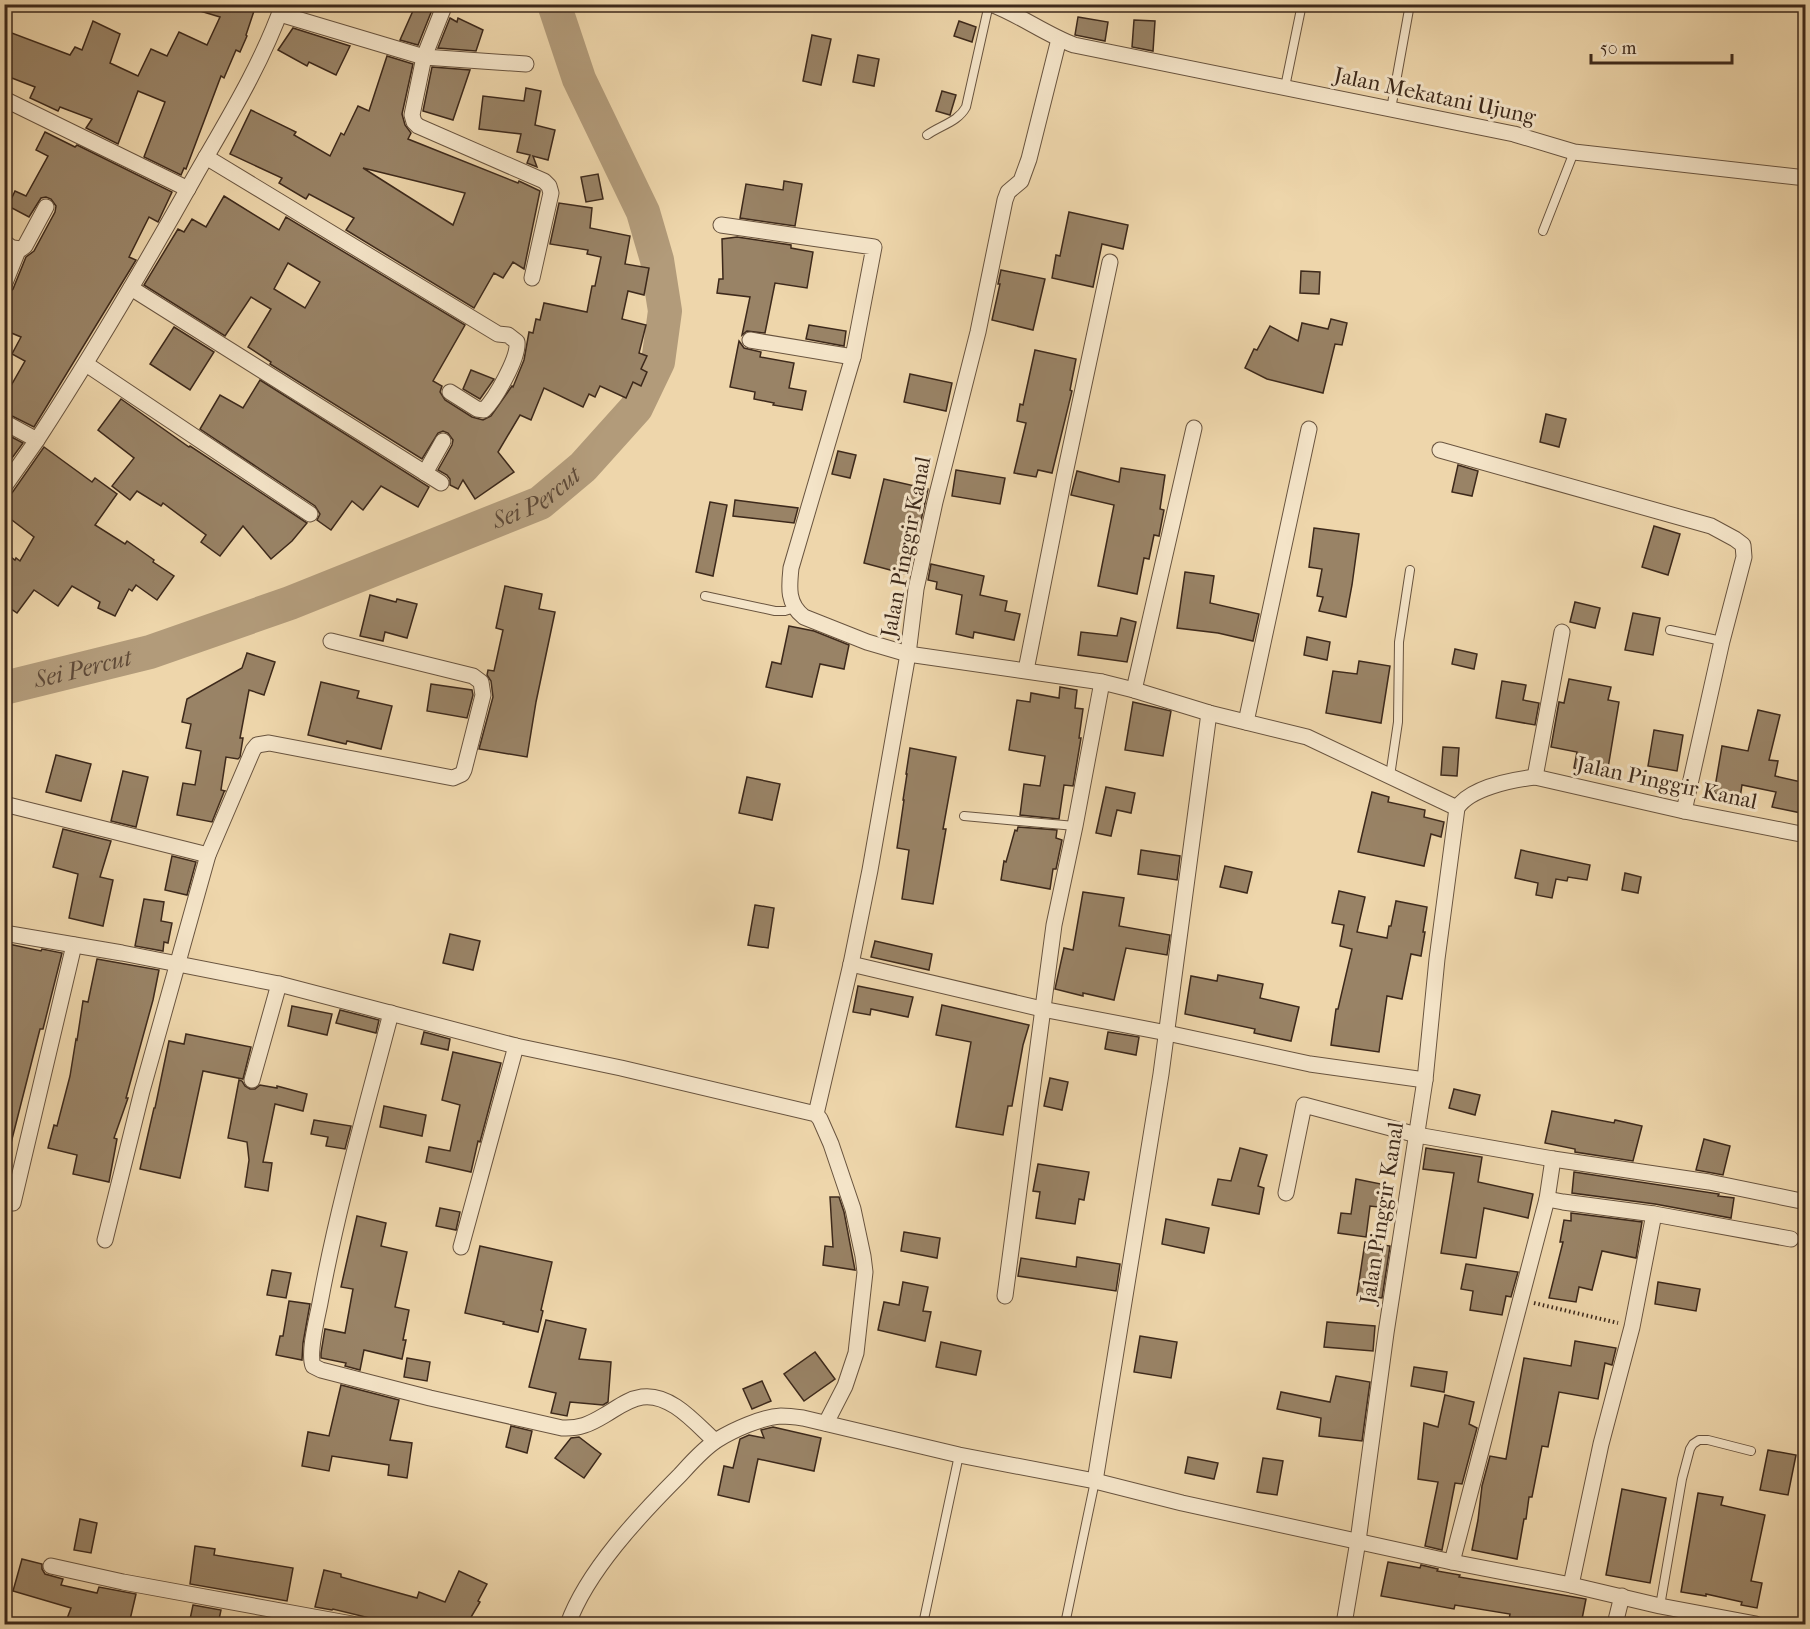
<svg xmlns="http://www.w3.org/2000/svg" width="1810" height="1629" font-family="'IM FELL French Canon',serif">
<rect width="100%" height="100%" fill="#eed6ab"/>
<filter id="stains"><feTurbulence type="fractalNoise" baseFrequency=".00333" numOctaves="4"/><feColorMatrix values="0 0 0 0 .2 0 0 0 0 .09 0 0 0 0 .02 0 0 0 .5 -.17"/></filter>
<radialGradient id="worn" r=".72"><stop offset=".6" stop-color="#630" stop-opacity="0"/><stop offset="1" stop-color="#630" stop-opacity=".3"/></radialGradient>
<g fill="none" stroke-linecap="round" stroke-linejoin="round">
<path stroke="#b29b7a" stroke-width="34" id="s1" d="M4 688 150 652 290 603 540 503 583 467 636 408 658 362 665 311 657 260 643 212 579 79 554 4"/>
</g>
<g fill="#998366" stroke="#3d291b" stroke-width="1.5" fill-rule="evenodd">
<path d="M191 4H236L254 11 246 35 247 36 240 52 236 50 224 78 221 76 186 169 184 168 181 175 144 157 165 102 138 91 118 144 86 128 92 119 60 107 58 111 30 98 35 87 4 75V30L70 55 75 47 82 50 93 21 120 34 110 63 138 76 151 49 167 56 179 32 207 45 220 17 190 8Z"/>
<path d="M416 4 432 10 418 45 400 40Z"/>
<path d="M1078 17 1108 22 1105 41 1075 35Z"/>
<path d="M450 18 457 22 458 18 483 30 476 51 438 48Z"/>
<path d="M1134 20 1155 21 1153 51 1132 47Z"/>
<path d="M959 21 976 27 972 42 954 36Z"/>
<path d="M293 28 350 46 336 75 309 62 307 66 278 50Z"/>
<path d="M812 35 831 39 821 85 803 81Z"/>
<path d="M858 55 879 59 874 86 853 82Z"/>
<path d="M387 56 413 64 402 114 405 125 411 133 408 139 518 183 519 181 540 191 524 269 513 262 503 278 494 273 474 308 346 230 354 218 309 194 306 199 279 183 282 178 230 154 251 110 296 132 294 135 330 156 341 133 344 135 358 106 369 111ZM363 168 465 193 453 225Z"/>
<path d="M432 67 470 70 453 120 423 111Z"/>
<path d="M526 88 541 91 535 125 555 130 548 160 533 156 537 167 527 163 530 155 517 152 521 134 479 129 483 96 524 101Z"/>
<path d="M942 91 956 95 950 115 936 111Z"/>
<path d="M45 132 75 147 77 145 172 192 158 222 149 217 129 257 136 260 34 427 4 412V398L25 361 12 354 21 337 4 330V295L9 293 13 289 26 257 34 251 55 212 56 206 51 199 46 197 41 198 29 217 8 206 15 191 26 196 48 156 36 150Z"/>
<path d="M598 174 603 199 586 202 581 177Z"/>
<path d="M784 181 802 184 795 226 740 218 746 184 783 190Z"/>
<path d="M224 196 279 230 286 217 465 325 433 381 442 386 440 392 445 400 472 417 483 420 491 416 512 386 513 387 524 360 529 332 533 333 536 319 540 320 544 303 587 312 592 286H595L601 257 587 254 588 250 550 244 559 203 592 208 590 228 630 236 625 264 649 268 644 295 628 291 622 319 646 325 639 353 647 356 641 369 647 372 641 386 633 382 626 398 600 386 595 397 589 394 583 407 544 388 531 420 520 415 498 452 514 472 475 499 463 480 458 489 450 485V479L447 475 438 470 452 445 453 440 448 433 443 431 438 433 422 459 270 364 271 362 248 347 271 309 251 297 225 336 144 285 178 229 184 232 192 219 206 227ZM288 263 320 282 305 308 274 289Z"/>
<path d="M1069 212 1128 225 1123 249 1102 244 1093 287 1052 278 1056 255 1060 256Z"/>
<path d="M737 237 791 245V248L813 252 807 288 775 283 765 333 747 331 742 335 750 297 717 293 719 279H723L722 239Z"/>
<path d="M1001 270 1045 279 1033 330 992 320 1000 284H998Z"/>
<path d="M1301 271 1320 272 1319 294 1300 293Z"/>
<path d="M1331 319 1347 323 1342 345 1335 344 1323 393 1267 379 1245 368 1254 349 1257 350 1270 326 1298 341 1302 323 1328 329Z"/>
<path d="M809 325 846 331 844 346 806 339Z"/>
<path d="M174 327 214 352 190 390 150 364Z"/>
<path d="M739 341 744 348 761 352 760 357 794 363 789 388 806 391 802 410 773 405 774 403 754 399 755 392 730 387Z"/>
<path d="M1035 350 1076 359 1070 390 1072 391 1052 473 1038 470 1036 477 1014 473 1026 423 1017 421 1020 404 1023 405Z"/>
<path d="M471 370 494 379 480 399 463 389Z"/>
<path d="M910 374 952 383 946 411 904 402Z"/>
<path d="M260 380 429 487 418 507 381 486 363 510 352 501 331 530 317 520 320 514 315 506 200 429 220 395 243 408Z"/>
<path d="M121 399 189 447 190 446 307 523 292 541 271 559 243 526 220 556 201 542 206 535 163 503 161 506 137 491 130 500 112 486 134 458 98 430Z"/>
<path d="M1546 414 1566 419 1559 447 1540 442Z"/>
<path d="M4 433 23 443 4 469Z"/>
<path d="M44 447 92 482 95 478 117 494 95 525 125 544 127 541 154 560 153 562 174 576 157 600 136 585 132 591 129 589 115 616 98 608 100 602 72 586 58 606 34 590 17 613 4 604V552L15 560 16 558 20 561 34 537 4 514V497L12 493Z"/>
<path d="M838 451 856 455 850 478 832 474Z"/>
<path d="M1458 465 1478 471 1472 496 1452 492Z"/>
<path d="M1121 468 1165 475 1160 509 1164 510 1159 536 1154 535 1149 559 1144 558 1137 594 1098 586 1114 505 1071 495 1077 471 1119 482Z"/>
<path d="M956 470 1005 478 1000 504 952 496Z"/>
<path d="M884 479 928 489 909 575 864 563Z"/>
<path d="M735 500 798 508 794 523 733 516Z"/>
<path d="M710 502 727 505 713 576 696 572Z"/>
<path d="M1654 526 1680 534 1668 575 1642 567Z"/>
<path d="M1314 528 1359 534 1352 585 1346 617 1319 611 1323 597 1317 596 1322 569 1309 567Z"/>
<path d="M931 564 984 576 980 595 1007 601 1005 611 1020 614 1014 640 974 632 973 638 956 634 962 595 936 589 937 582 928 580Z"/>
<path d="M1185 572 1214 576 1210 603 1259 614 1253 641 1218 633 1177 628Z"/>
<path d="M505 586 542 594 539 609 555 612 536 702 527 757 479 749 493 697 491 681 487 675 488 670 494 671 503 630 496 628Z"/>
<path d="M370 595 396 602 397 599 417 604 407 638 385 632 383 641 360 636Z"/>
<path d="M1575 602 1600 608 1595 628 1570 622Z"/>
<path d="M1633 613 1660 618 1653 655 1625 650Z"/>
<path d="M1121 618 1136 622 1127 662 1078 655 1081 632 1117 636Z"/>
<path d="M789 626 814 631 849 645 844 669 820 664 812 697 766 687 772 662 781 664Z"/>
<path d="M1307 637 1330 642 1327 660 1304 655Z"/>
<path d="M1455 649 1477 654 1474 669 1452 664Z"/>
<path d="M247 653 275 662 264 695 249 690 240 738H243L240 757 238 759 226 757 221 790 225 791 224 792 212 822 177 815 183 783 195 785 201 751 186 748 191 724 182 722 187 699 242 668Z"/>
<path d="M1359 661 1390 666 1381 723 1326 713 1333 671 1357 674Z"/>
<path d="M1569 679 1611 687 1608 700 1619 702 1607 774 1574 768 1577 752 1551 747 1559 702 1564 703Z"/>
<path d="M1502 681 1526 685 1523 700 1539 703 1535 725 1496 718Z"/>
<path d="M321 682 359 691 357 698 392 706 381 749 347 741 346 744 308 735Z"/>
<path d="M431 684 472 690 473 695 467 718 427 711Z"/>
<path d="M1060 687 1077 690 1075 708 1083 709 1079 738H1081L1073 786 1064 785 1059 819 1020 815 1024 784 1040 786 1045 756 1009 750 1017 700 1030 702 1031 693 1059 698Z"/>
<path d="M1133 702 1171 711 1163 756 1125 750Z"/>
<path d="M1758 710 1780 715 1769 760 1778 761 1775 776 1806 783V814L1772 807 1776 792 1742 785 1740 798 1714 793 1722 746 1748 751Z"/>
<path d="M1654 730 1683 735 1677 771 1648 766Z"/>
<path d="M1443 747 1459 748 1457 776 1441 775Z"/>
<path d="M910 748 956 757 943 829H946L933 904 902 899 909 850 897 848 904 800H903L907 774H906Z"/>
<path d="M56 755 91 764 81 801 46 792Z"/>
<path d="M123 771 148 777 136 827 111 821Z"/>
<path d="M747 777 780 784 772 820 739 813Z"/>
<path d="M1106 787 1135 793 1131 813 1117 810 1111 836 1096 833Z"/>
<path d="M1372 792 1389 797 1388 802 1425 810 1424 817 1444 822 1441 837 1431 834 1424 866 1358 852Z"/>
<path d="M1018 827 1057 830 1056 838 1062 840 1056 869H1053L1050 889 1001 880 1004 861 1006 862 1015 830 1017 831Z"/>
<path d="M63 829 111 841 100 877 113 880 103 926 69 918 78 874 53 867Z"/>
<path d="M1141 850 1180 856 1177 880 1138 874Z"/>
<path d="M1521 850 1590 865 1587 880 1568 877 1567 881 1556 879 1552 898 1536 895 1538 883 1515 878Z"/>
<path d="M172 856 196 862 187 895 165 890Z"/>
<path d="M1225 866 1252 872 1247 893 1220 887Z"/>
<path d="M1625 873 1641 877 1638 893 1622 890Z"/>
<path d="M1339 891 1365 897 1357 932 1387 938 1389 926H1391L1396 901 1427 907 1423 932H1425L1421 956 1411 954 1402 999 1387 996 1379 1052 1331 1045 1336 1009H1338L1352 949 1340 946 1344 925 1332 923Z"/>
<path d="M1083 892 1124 898 1119 926 1170 935 1167 955 1126 948 1114 1000 1083 993V996L1055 989 1064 948 1073 950Z"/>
<path d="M144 899 164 902 161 921 172 923 168 943 164 942 163 951 135 946Z"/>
<path d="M755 905 774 908 768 948 748 945Z"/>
<path d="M450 934 480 941 473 970 443 963Z"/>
<path d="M875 941 932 954 929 970 871 957Z"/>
<path d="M4 943 41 951 42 949 62 953 43 1029H40L9 1151H4Z"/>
<path d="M97 959 159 970 153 1000 126 1098H128L114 1138 117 1139 109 1182 73 1174 77 1155 48 1148 54 1125 57 1126 70 1076 76 1039 77 1040 83 1001 88 1002Z"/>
<path d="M1218 975 1263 984 1260 998 1299 1007 1291 1041 1254 1033 1255 1029 1185 1014 1191 976 1217 981Z"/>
<path d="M858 986 913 997 908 1017 871 1009 870 1015 853 1012Z"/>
<path d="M942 1005 1029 1025 1023 1045 1012 1106H1008L1003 1135 956 1127 971 1042 936 1035Z"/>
<path d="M292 1006 332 1014 327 1035 288 1026Z"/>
<path d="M340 1010 379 1020 376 1033 336 1023Z"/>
<path d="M424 1032 450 1039 448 1050 421 1044Z"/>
<path d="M1108 1032 1139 1037 1136 1055 1105 1049Z"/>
<path d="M186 1034 251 1047 243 1079 203 1071 180 1178 140 1169 154 1108H155L169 1041 184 1044Z"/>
<path d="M453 1052 501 1063 480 1142 478 1141 471 1172 426 1162 429 1147 450 1151 460 1105 442 1100Z"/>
<path d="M1050 1078 1068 1082 1062 1110 1044 1106Z"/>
<path d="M239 1080 242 1081 245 1086 250 1089H255L260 1085 277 1088V1086L307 1094 303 1111 275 1104 263 1162 272 1163 268 1191 245 1187 249 1160 247 1142 228 1138Z"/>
<path d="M1454 1089 1480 1095 1475 1115 1449 1108Z"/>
<path d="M384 1106 426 1115 422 1136 380 1127Z"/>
<path d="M1552 1111 1614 1123 1615 1120 1642 1126 1633 1161 1575 1152V1149L1545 1143Z"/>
<path d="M314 1120 351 1126 345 1149 326 1146 328 1137 311 1134Z"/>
<path d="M1704 1139 1730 1146 1723 1175 1696 1170Z"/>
<path d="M1240 1148 1267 1155 1258 1186 1264 1188 1259 1214 1212 1205 1218 1179 1231 1181Z"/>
<path d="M1426 1148 1482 1157 1478 1182 1533 1194 1528 1218 1484 1208 1476 1258 1441 1253 1454 1173 1423 1169Z"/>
<path d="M1038 1164 1089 1172 1084 1200 1079 1199 1075 1224 1036 1218 1040 1192 1033 1191Z"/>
<path d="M1574 1172 1719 1194 1718 1196 1734 1198 1731 1218 1655 1204 1572 1193Z"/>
<path d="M1356 1179 1381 1184 1378 1207 1370 1206 1366 1237 1338 1233 1341 1213 1351 1214Z"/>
<path d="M830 1197H839L844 1212 855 1270 823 1265 825 1246 833 1247Z"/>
<path d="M440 1208 460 1212 456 1230 436 1226Z"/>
<path d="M1571 1213 1642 1222 1636 1258 1602 1251 1592 1290 1579 1287 1576 1302 1549 1298 1563 1242H1560L1564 1220 1571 1221Z"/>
<path d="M357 1216 386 1223 381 1246 407 1252 395 1307 409 1310 403 1340H406L402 1359 364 1350 360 1370 345 1366 346 1363 321 1358V1353L325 1329 345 1333 353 1289 341 1287Z"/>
<path d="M1166 1219 1209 1228 1204 1253 1162 1244Z"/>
<path d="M904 1232 940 1238 937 1258 901 1251Z"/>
<path d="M1365 1242 1390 1246 1382 1298 1357 1295Z"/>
<path d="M480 1246 552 1262 541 1310 543 1311 538 1332 503 1324 504 1322 465 1313Z"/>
<path d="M1077 1257 1120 1264 1116 1291 1018 1276 1021 1258 1076 1267Z"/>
<path d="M1466 1264 1518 1272 1511 1297 1506 1296 1502 1315 1470 1310 1473 1291 1461 1289Z"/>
<path d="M272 1270 291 1273 286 1298 267 1295Z"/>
<path d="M903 1282 928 1287 923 1311 931 1312 925 1341 878 1330 884 1302 899 1305Z"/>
<path d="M1658 1282 1700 1289 1696 1311 1655 1304Z"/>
<path d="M289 1301 310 1304 303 1343 302 1360 276 1355 280 1336H283Z"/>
<path d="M546 1320 586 1329 579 1359 611 1362 608 1402 603 1405 570 1402 567 1416 551 1413 556 1393 529 1387Z"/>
<path d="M1327 1322 1375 1326 1373 1351 1324 1347Z"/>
<path d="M1140 1336 1177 1342 1171 1378 1134 1372Z"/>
<path d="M1575 1341 1616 1348 1612 1365 1605 1363 1598 1399 1559 1392 1548 1447 1542 1446 1532 1497H1529L1526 1519H1524L1517 1559 1472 1550 1478 1520 1482 1486 1490 1456 1506 1459 1524 1358 1571 1366Z"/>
<path d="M941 1342 981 1351 976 1375 936 1367Z"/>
<path d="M815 1352 835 1379 804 1401 784 1374Z"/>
<path d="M407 1358 430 1362 427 1381 404 1377Z"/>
<path d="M1414 1367 1447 1372 1444 1392 1411 1386Z"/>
<path d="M1336 1376 1370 1382 1362 1441 1319 1436 1321 1418 1277 1409 1281 1392 1330 1402Z"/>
<path d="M762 1381 771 1401 752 1409 743 1389Z"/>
<path d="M341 1385 399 1400 390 1440 412 1443 407 1478 388 1475 389 1465 332 1456 329 1471 302 1466 308 1432 329 1436Z"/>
<path d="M1445 1395 1474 1402 1469 1424 1477 1428 1462 1484 1455 1483 1442 1550 1425 1546 1438 1482 1418 1479 1424 1423 1438 1427Z"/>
<path d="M511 1426 532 1431 527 1453 506 1447Z"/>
<path d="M773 1427 821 1438 814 1471 758 1459 749 1502 718 1495 724 1466 733 1468 740 1439 749 1435 764 1438 761 1430Z"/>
<path d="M579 1437 601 1454 584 1478 555 1458 571 1438Z"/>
<path d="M1768 1450 1796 1455 1788 1495 1760 1490Z"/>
<path d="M1188 1457 1218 1463 1214 1479 1185 1473Z"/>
<path d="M1263 1458 1283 1461 1277 1495 1257 1492Z"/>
<path d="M1622 1489 1666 1498 1650 1583 1606 1575Z"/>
<path d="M1698 1493 1723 1497 1721 1505 1765 1515 1751 1581 1762 1583 1757 1608 1741 1605 1742 1602 1706 1594V1596L1681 1592Z"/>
<path d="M80 1519 97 1523 91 1553 74 1550Z"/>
<path d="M195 1546 215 1549 214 1555 293 1568 287 1601 190 1584Z"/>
<path d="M22 1559 42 1564V1569L45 1574 63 1579 61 1585 97 1593 99 1587 136 1594 129 1624H65L71 1608 13 1591Z"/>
<path d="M1388 1562 1420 1568 1421 1565 1438 1569 1437 1571 1460 1575 1459 1577 1586 1599 1581 1624H1508L1510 1614 1455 1605 1454 1609 1381 1596Z"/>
<path d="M324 1570 341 1574V1577L417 1598 419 1592 445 1602 459 1571 487 1584 478 1601 480 1602 467 1624H394L333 1609 332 1610 315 1607Z"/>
<path d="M193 1605 221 1610 218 1624H189Z"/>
</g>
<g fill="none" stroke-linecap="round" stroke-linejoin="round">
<g stroke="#69543f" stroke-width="10">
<g id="service">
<path d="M1285 87 1302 4"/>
<path d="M1391 109 1410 4"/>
<path d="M927 135C941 125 958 122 966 107L989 4"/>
<path d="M1543 231 1574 152"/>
<path d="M705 596 775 611H785L795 608"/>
<path d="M1670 630 1722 641"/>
<path d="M1390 776 1398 722 1399 642 1410 570"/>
<path d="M964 816 1075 826"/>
<path d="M1660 1606 1682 1479 1690 1449 1693 1444 1699 1440H1708L1751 1451"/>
<path d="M923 1624 959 1455"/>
<path d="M1065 1624 1095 1481"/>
</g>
</g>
<g stroke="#69543f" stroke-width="17">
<g id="minor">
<path d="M445 4 424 57 412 115 414 122 418 126 544 181 549 186 551 193 532 278"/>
<path d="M991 4C1020 15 1045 34 1074 45L1514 134 1574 152 1806 178"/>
<path d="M280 14 424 57 526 64"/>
<path d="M4 99 188 189"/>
<path d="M206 157 498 334 508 335 517 342C519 358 495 399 484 410L477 409 450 392"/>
<path d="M721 225 874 247 853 357 791 568C789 587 787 604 804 617L867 642 908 654 1102 682 1134 690 1209 713 1307 737 1457 808"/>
<path d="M13 248 21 249 25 246 46 207"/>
<path d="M4 285 17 253 7 244"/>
<path d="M131 288 441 483"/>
<path d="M750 340 853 357"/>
<path d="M86 364 310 514"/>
<path d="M4 422 37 440C93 354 144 267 194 178 226 122 261 66 283 4"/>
<path d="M1440 450 1711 526 1735 539 1743 545 1744 557 1722 641 1684 811"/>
<path d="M425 473 443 441"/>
<path d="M4 487 37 440"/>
<path d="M1026 670 1064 478 1110 262"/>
<path d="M1134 690 1194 428"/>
<path d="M1246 722 1309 429"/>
<path d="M1535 777 1562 632"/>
<path d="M4 804 208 855"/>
<path d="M4 933 122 953 279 984 516 1046 621 1068 816 1114 820 1119 831 1144 853 1209 863 1256 865 1272 856 1353 845 1386 826 1423"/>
<path d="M851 964 1042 1009 1167 1033 1310 1064 1425 1080"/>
<path d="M391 1013C366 1109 338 1205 320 1303 317 1319 308 1352 313 1366L321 1370 430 1398 562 1428C579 1429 590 1424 605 1415 617 1408 628 1399 642 1397 671 1393 696 1424 715 1441"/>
<path d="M252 1080 279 984"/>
<path d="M816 1114 851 964 870 870 908 654 916 589 935 502 978 332 1005 200 1008 192 1021 181 1029 159 1059 39"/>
<path d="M1286 1193 1304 1105 1417 1135 1553 1159 1709 1182 1806 1202"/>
<path d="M1547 1199 1563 1202 1654 1214 1791 1239"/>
<path d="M13 1203 74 945"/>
<path d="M105 1240 142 1091 208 855 253 750 257 745 269 743 453 778 462 774 464 770 483 695 481 682 473 676 331 641"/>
<path d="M461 1247 516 1046"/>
<path d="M1005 1296 1054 925 1075 826 1102 682"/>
<path d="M1095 1481 1161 1074 1209 713"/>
<path d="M1452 1562 1547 1199 1553 1159"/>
<path d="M51 1566 123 1582 352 1624"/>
<path d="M1571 1585 1601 1444 1632 1327 1654 1214"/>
<path d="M568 1624C587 1571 640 1515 680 1475 691 1463 703 1449 717 1440 733 1430 762 1417 781 1416 788 1416 796 1417 803 1418L959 1455 1095 1481 1182 1503 1452 1562 1571 1585 1660 1606 1756 1624"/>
<path d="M1344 1624 1358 1541 1386 1333 1425 1080 1437 959 1457 808C1470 788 1511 780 1535 777L1684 811 1806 835"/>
<path d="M1615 1624 1622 1596"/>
</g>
</g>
<path stroke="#3d291b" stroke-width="4" stroke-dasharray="1.5 3" stroke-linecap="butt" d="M1534 1303 1618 1323"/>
<use href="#service" stroke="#f4e4c8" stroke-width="8"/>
<use href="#minor" stroke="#f4e4c8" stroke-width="15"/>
</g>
<g text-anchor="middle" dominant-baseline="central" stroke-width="6" stroke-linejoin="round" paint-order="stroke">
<g font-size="22" fill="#3d291b" stroke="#f4e4c8">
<text transform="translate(1435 96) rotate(12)">Jalan Mekatani Ujung</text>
<text transform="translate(906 547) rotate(-79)">Jalan Pinggir Kanal</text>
<text transform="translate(1667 783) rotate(12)">Jalan Pinggir Kanal</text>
<text transform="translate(1382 1213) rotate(-81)">Jalan Pinggir Kanal</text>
</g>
<g font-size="24" font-style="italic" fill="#604b38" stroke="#f4e4c8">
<text stroke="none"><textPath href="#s1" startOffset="567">Sei Percut</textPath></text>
<text stroke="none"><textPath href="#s1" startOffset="81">Sei Percut</textPath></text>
</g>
</g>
<rect width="1810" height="1629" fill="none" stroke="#eed6ab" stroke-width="24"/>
<rect x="6" y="6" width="1798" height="1617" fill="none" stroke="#3d291b" stroke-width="3"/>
<rect x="12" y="12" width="1786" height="1605" fill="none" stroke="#3d291b" stroke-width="1.5"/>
<path d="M1591 54v9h141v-9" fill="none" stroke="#3d291b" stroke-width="3"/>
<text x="1600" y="54" font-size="18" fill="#3d291b" stroke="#f4e4c8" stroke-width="4.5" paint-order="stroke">50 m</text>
<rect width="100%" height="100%" filter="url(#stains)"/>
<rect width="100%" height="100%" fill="url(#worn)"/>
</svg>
